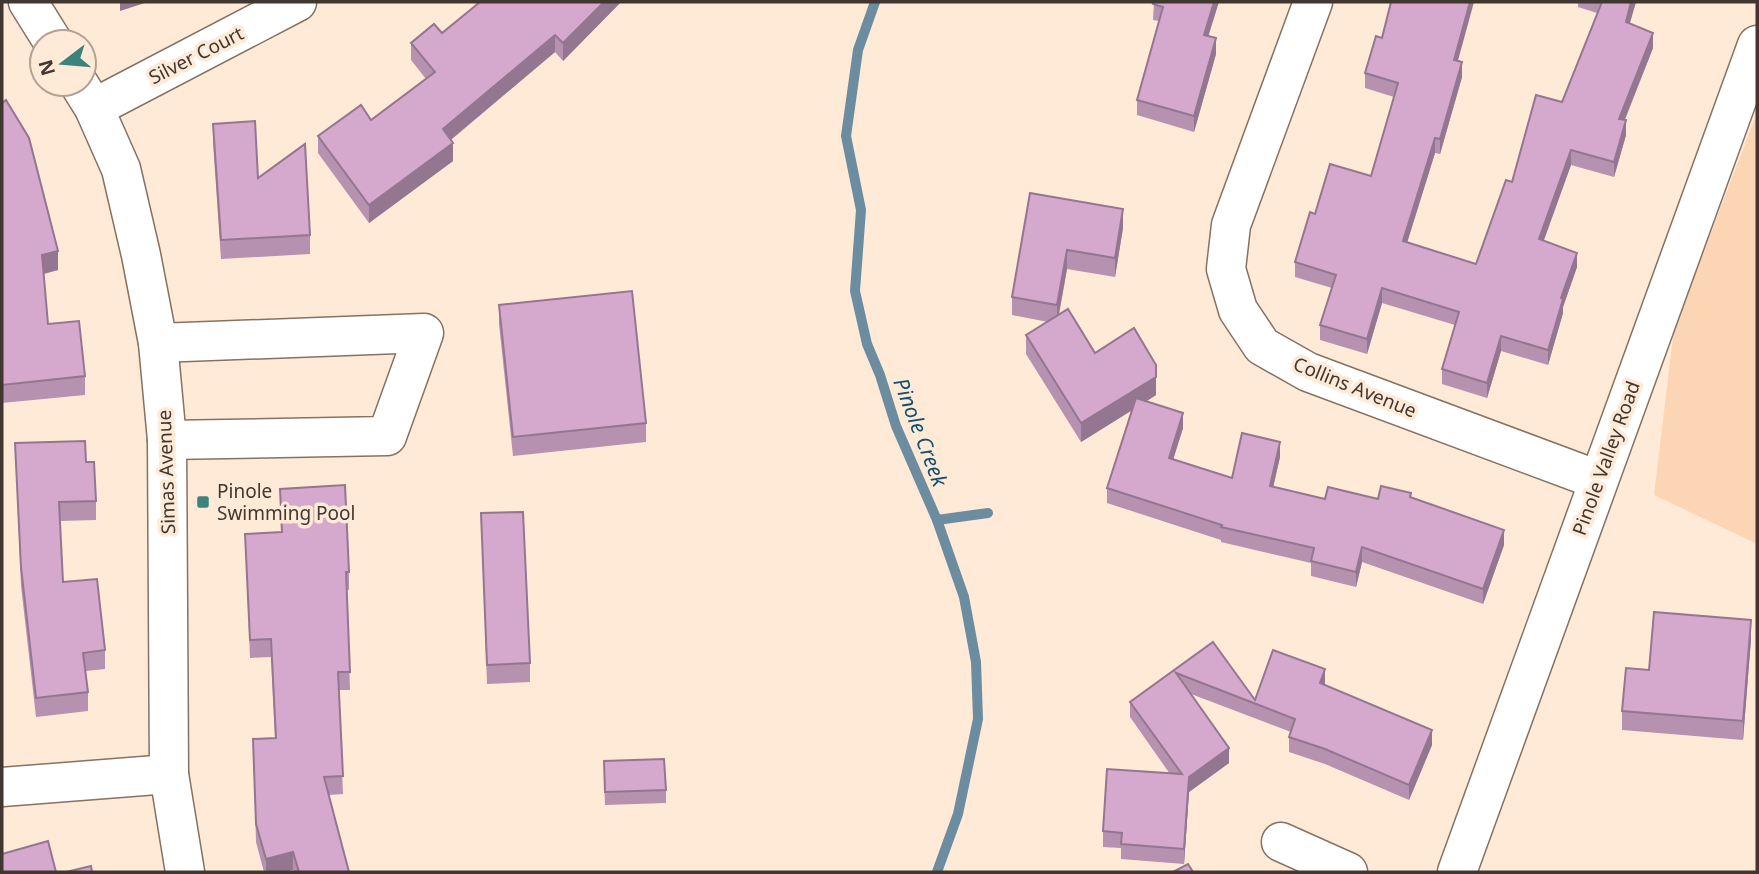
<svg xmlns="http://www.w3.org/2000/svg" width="1759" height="874" font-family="'Noto Sans',sans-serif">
<rect width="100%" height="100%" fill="#ffead7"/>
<path fill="#fbd5b4" d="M1757 113V544L1654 495 1674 329Z"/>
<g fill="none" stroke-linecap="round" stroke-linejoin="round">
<g stroke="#6c8ca0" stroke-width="10">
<path d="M875 2 858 50 846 136 861 210 855 291 867 344 880 375 896 426 937 520 964 597 976 662 978 719 958 814 937 872"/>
<path d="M937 520 988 513"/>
</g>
<g stroke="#857262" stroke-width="41">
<g id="minor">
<path d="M28 2 53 42"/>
<path d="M1313 2 1231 225 1226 269 1238 310 1262 346 1308 372 1598 480"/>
<path d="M79 84 94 108 121 169 141 255 158 343 167 440 169 774 185 872"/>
<path d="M94 108 297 2"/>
<path d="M158 343 424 333 387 436 167 440"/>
<path d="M2 787 169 774"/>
<path d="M1281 842 1348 872"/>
</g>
</g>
<g stroke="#857262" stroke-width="41">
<path id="major" d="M1457 872 1757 45"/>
</g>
<use href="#minor" stroke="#fff" stroke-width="38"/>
<use href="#major" stroke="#fff" stroke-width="38"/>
</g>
<g fill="#b691b0">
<path d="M480 2H621L563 61 555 52 451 140 453 161 369 223 318 153V136L371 120 426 79 411 60V43L442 33Z"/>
<path d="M1154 2 1208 36 1216 54 1194 132 1137 115V100L1159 21 1153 20Z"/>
<path d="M1578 2H1636L1629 23 1653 48 1625 120 1626 135 1614 177 1571 165 1543 241 1577 267 1563 307V313L1548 365 1501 351 1487 398 1442 384V369L1455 325 1382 303 1367 354 1320 340V325L1332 288 1295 277V262L1315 214 1371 176 1394 97 1365 88V73L1458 61 1462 77 1440 154 1435 153 1407 242 1476 264 1512 182 1562 102 1597 13 1578 7Z"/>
<path d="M2 103 58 270 44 274 48 324 85 376V395L2 403Z"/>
<path d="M213 124 258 178 310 235V254L221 259 213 142Z"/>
<path d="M1030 193 1123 228 1115 277 1067 269 1059 315 1095 353 1156 395 1147 401 1183 428 1173 459 1232 478 1280 457 1273 487 1325 499 1411 498 1504 545 1483 604 1362 562 1356 587 1311 576V563L1221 542V540L1107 503V488L1131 411 1081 442 1026 354V335L1048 322 1012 315V297Z"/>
<path d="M499 305 646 423V442L513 456 499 324Z"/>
<path d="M15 443 86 462 96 501V520L60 521 63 582 105 650V669L86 671 88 692V711L36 717 21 586Z"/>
<path d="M280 489 349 572V590H347L350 690H339L343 794 329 795 349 872H294L293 870 284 872H264L256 842 253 739 275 738 271 657 250 658 245 534 281 532Z"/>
<path d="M481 513 530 663V682L487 684Z"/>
<path d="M1751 639 1743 740 1622 730V711L1649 670Z"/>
<path d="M1213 642 1255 700 1325 685 1432 745 1409 800 1325 764 1289 752V737L1291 732 1191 694 1229 763 1189 792 1184 864 1121 859V848L1103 847V831L1170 774 1130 717V702Z"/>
<path d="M604 774 666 790V803L605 805Z"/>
</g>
<g fill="#947690">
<path d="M120 2H148L120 11Z"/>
<path d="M604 2H621L563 61V43Z"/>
<path d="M1214 2H1219L1204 50V35Z"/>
<path d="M1470 2H1474L1454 75V60Z"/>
<path d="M1631 2H1636L1626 37V22Z"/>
<path d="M1653 33V48L1619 133V119Z"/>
<path d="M555 35V52L443 146V129Z"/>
<path d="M1216 38V54L1194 132V116Z"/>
<path d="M1462 62V77L1440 154V139Z"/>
<path d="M1626 120V135L1614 177V162Z"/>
<path d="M1435 138V153L1403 256V241Z"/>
<path d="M453 143V161L369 223V205Z"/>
<path d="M1571 150V165L1539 254V239Z"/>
<path d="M1123 209V228L1115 277V258Z"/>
<path d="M1067 250V269L1057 323V305Z"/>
<path d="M58 251V270L42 274V255Z"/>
<path d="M1577 253V267L1563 307V313L1548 365V350L1561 298Z"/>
<path d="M1382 288V303L1367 354V339Z"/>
<path d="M1501 336V351L1487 398V383Z"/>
<path d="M1156 377V395L1081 442V423Z"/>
<path d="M1183 413V428L1169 473V458Z"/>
<path d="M1280 442V457L1270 501V486Z"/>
<path d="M1504 530V545L1483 604V589Z"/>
<path d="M1362 547V562L1356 587V572Z"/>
<path d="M1751 620V639L1743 740V721Z"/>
<path d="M1325 669V685L1320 683Z"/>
<path d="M1432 730V745L1409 800V785Z"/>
<path d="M1229 748V763L1189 792 1184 864V849L1189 777Z"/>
<path d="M293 852V870L284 872H266V859Z"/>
</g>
<g fill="#d4a9cd" stroke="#947690" stroke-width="2">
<path d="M480 2H604L563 43 555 35 443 129 453 143 369 205 318 136 361 105 371 120 435 72 411 43 434 24 442 33Z"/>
<path d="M1154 2H1214L1204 35 1216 38 1194 116 1137 100 1163 7 1153 4Z"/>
<path d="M1391 2H1470L1454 60 1462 62 1440 139 1435 138 1403 241 1476 264 1506 180 1512 182 1536 95 1562 102 1602 2H1631L1626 22 1653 33 1619 119 1626 120 1614 162 1571 150 1539 239 1577 253 1561 298 1563 299 1548 350 1501 336 1487 383 1442 369 1459 312 1382 288 1367 339 1320 325 1336 275 1295 262 1310 212 1315 214 1330 164 1371 176 1398 83 1365 73 1376 36 1382 38Z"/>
<path d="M6 100 29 138 58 251 42 255 48 324 79 321 85 376 2 385V103Z"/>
<path d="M255 121 258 178 305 144 310 235 221 240 213 124Z"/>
<path d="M1030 193 1123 209 1115 258 1067 250 1057 305 1012 297Z"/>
<path d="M632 291 646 423 513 437 499 305Z"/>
<path d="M1068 309 1095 353 1134 328 1156 365V377L1081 423 1026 335Z"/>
<path d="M1136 398 1183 413 1169 458 1232 478 1242 433 1280 442 1270 486 1325 499 1328 487 1378 499 1381 486 1411 493 1410 497 1504 530 1483 589 1362 547 1356 572 1311 561 1314 548 1221 527 1222 525 1107 488Z"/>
<path d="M85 441 86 462H94L96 501 59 502 63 582 97 579 105 650 83 653 88 692 36 698 21 567 15 443Z"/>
<path d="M345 485 349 572H346L350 672H338L343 776 324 777 349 872H299L293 852 266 859 256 824 253 739 276 738 271 639 250 640 245 534 282 532 280 489Z"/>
<path d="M523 512 530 663 487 665 481 513Z"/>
<path d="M1654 612 1751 620 1743 721 1622 711 1626 668 1649 670Z"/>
<path d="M1213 642 1255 700 1273 650 1325 669 1320 683 1432 730 1409 785 1325 749 1289 737 1295 719 1176 673 1229 748 1189 777 1184 849 1121 844 1122 833 1103 831 1107 769 1182 774 1130 702Z"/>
<path d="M664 759 666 790 605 792 604 761Z"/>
<path d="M48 841 56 872H2V854Z"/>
<path d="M1188 864 1193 872H1173Z"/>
<path d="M91 866 92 872H66Z"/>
</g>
<rect fill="#3c837c" stroke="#ffead7" stroke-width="2.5" x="196" y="495" width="14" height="14" rx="3.5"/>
<g text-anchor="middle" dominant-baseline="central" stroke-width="7" stroke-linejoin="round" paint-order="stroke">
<g font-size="19" fill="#3f3730" stroke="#ffead7">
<text transform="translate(196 55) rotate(-27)">Silver Court</text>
<text transform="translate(1355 387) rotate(22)">Collins Avenue</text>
<text transform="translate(1606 458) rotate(-70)">Pinole Valley Road</text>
<text transform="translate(166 472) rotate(-92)">Simas Avenue</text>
</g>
<g font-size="19" fill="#3f3730" stroke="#ffead7" text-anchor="start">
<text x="217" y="491">Pinole<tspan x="217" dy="22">Swimming Pool</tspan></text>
</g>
<g font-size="21" font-style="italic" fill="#11506f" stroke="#ffead7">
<text transform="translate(921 432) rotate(69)">Pinole Creek</text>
</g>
</g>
<rect width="1759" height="874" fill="none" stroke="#3f3730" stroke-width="7"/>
<g transform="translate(63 63) rotate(254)"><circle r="33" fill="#ffead7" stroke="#b2a294" stroke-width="2"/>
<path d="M0-5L12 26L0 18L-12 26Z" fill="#3c837c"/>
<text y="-10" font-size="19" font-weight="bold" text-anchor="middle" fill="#3f3730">N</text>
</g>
</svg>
